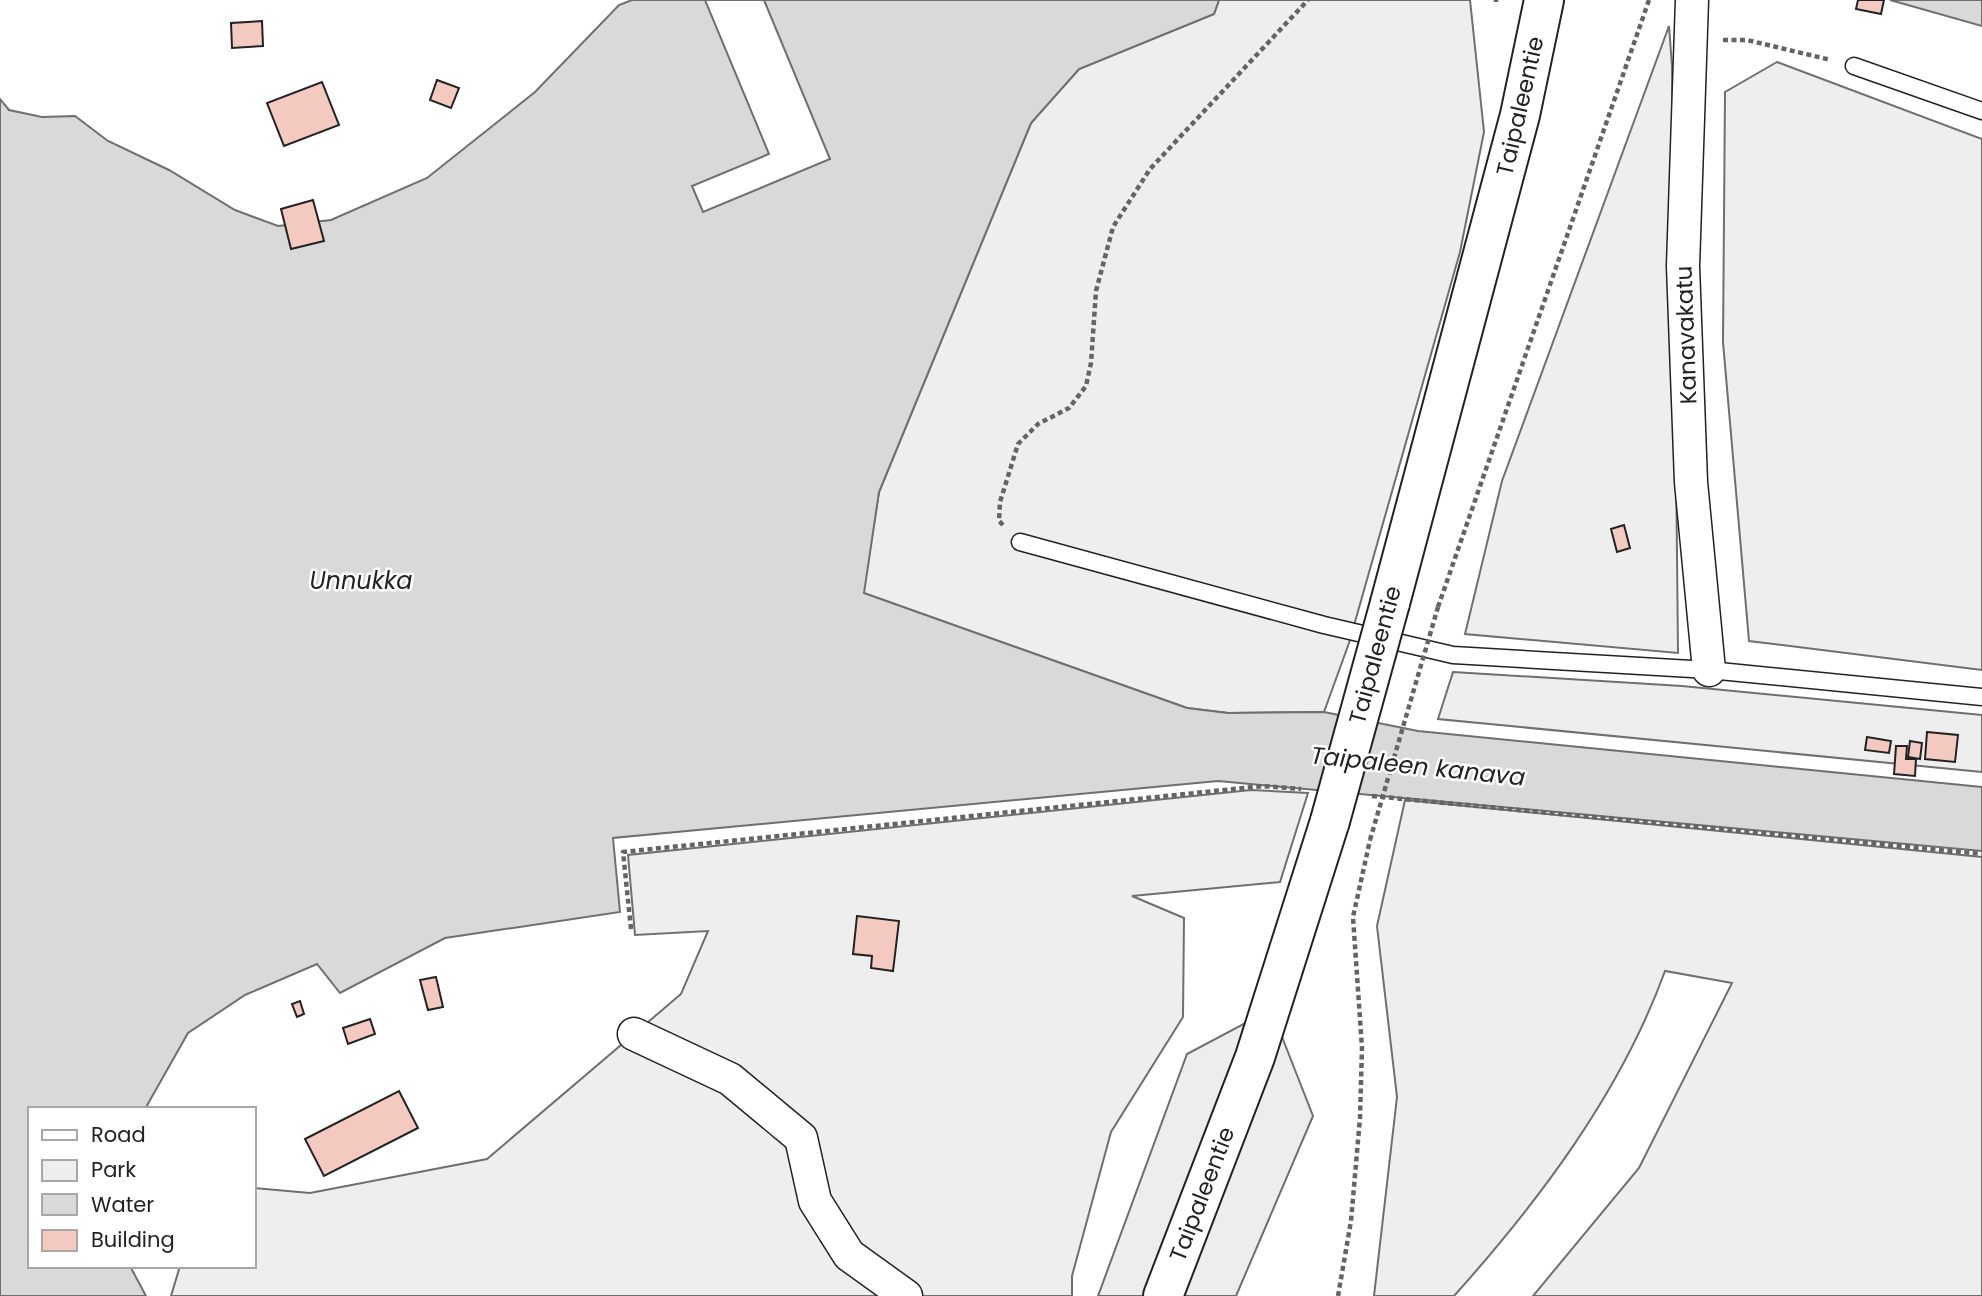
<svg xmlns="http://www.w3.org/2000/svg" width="1982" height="1296" font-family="Poppins,sans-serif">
<rect width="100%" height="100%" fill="#fff"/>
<g fill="#eee" stroke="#6f6f6f" stroke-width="2">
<path d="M1219 0H1470L1484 132 1460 252 1349 643 1324 712 1228 713 1187 708 863 593 879 492 1031 123 1079 69 1214 14Z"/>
<path d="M1669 26 1672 66 1678 653 1465 634 1502 481Z"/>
<path d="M1777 62 1982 139V670L1749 641 1723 342 1725 92Z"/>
<path d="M1453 672 1682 686 1982 715V772L1438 719Z"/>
<path d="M1251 790 1308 793 1280 882 1132 896 1184 918 1183 1017 1111 1132 1072 1276V1296H171L180 1266H254V1188L310 1193 487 1159 681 994 708 931 635 935 628 855Z"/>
<path d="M1405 800 1982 857V1296H1533L1639 1168 1732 983 1665 971C1621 1092 1540 1200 1454 1296H1374L1397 1097 1377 926Z"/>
</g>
<g fill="#ededed" stroke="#6f6f6f" stroke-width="2">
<path d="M1275 1019 1313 1116 1236 1296H1174Z"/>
<path d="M1251 1020 1152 1296H1098L1187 1054Z"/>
</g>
<g fill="#d9d9d9" stroke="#6f6f6f" stroke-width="2">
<path d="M632 0H1219L1214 14 1079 69 1031 123 879 492 864 593 1187 708 1228 713 1324 712 1418 731 1982 787V851L1218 781 613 838 620 912 445 938 340 993 317 964 245 995 188 1033 145 1109H30V1266H130L146 1296H0V99L9 110 42 117 75 116 108 141 169 170 235 210 278 226 331 220 427 178 535 92 619 5Z"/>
<path d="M1890 0H1982V26Z"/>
</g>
<path fill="#fff" stroke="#6f6f6f" stroke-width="2" d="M705 0H764L830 159 703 212 692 186 769 154Z"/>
<g fill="#f3c9c0" stroke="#222" stroke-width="2">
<path d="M1858 0H1884L1881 14 1856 9Z"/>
<path d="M262 21 263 46 232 48 231 23Z"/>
<path d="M437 80 459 88 451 108 430 100Z"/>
<path d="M322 82 339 125 284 146 267 103Z"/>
<path d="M313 200 324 241 291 249 281 209Z"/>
<path d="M1624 525 1630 548 1617 552 1611 529Z"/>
<path d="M1927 732 1958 735 1955 762 1925 759Z"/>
<path d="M1867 737 1891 741 1889 753 1865 750Z"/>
<path d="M1910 741 1922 743 1920 759 1908 757Z"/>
<path d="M1896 746H1907L1906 759H1916L1915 776 1894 774Z"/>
<path d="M857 916 899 921 893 971 871 968 872 956 853 954Z"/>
<path d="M436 977 443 1007 428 1010 420 980Z"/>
<path d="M300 1001 304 1014 297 1017 292 1004Z"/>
<path d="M370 1019 375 1034 348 1044 343 1028Z"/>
<path d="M399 1091 418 1128 324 1176 305 1139Z"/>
</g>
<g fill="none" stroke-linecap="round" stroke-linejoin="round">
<g stroke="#222" stroke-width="19">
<g id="lane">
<path d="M1854 66 1982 111"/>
<path d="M1020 542 1324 625 1453 655 1709 670 1982 697"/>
</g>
</g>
<g stroke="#222" stroke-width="35">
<g id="street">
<path d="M1692 0 1683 266 1691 482 1709 670"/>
<path d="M634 1034 730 1079 801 1138 815 1201 849 1255 906 1296"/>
</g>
</g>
<g stroke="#222" stroke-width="42">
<g id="highway">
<path d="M1390 603 1520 115 1544 0"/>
<path d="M1163 1296 1255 1057 1330 821"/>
</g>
</g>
<g stroke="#646464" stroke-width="4.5" stroke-dasharray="5 3.5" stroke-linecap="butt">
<path d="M1496 0V2"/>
<path d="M1723 40H1747L1831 60"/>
<path d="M1003 525 999 521 1000 502 1018 444 1038 424 1069 408 1086 386 1091 363 1096 291 1113 227 1150 169 1308 0"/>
<path d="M1438 607 1649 0"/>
<path d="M1372 796 1982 854"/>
<path d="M631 929 623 852 1263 786 1301 789"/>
<path d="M1338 1296 1351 1221 1360 1118 1362 1048 1353 917 1370 840"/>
</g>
<use href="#lane" stroke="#fff" stroke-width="16"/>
<use href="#street" stroke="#fff" stroke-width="32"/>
<use href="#highway" stroke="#fff" stroke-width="38"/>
<g stroke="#222" stroke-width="42" stroke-linecap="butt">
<path id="highway-bridge" d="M1330 821 1390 603"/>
</g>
<path stroke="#646464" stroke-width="4.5" stroke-dasharray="5 3.5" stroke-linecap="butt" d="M1370 840 1438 607"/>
<use href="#highway-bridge" stroke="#fff" stroke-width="38"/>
</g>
<g text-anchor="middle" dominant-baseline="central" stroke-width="5" stroke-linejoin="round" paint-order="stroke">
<g font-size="23" fill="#222" stroke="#fff">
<text transform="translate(1520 106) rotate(-77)">Taipaleentie</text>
<text transform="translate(1686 335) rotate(-92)">Kanavakatu</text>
<text transform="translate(1375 655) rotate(-75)">Taipaleentie</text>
<text transform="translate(1202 1194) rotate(-69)">Taipaleentie</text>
</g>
<g font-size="24" font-style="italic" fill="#222" stroke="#fff">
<text x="361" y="580">Unnukka</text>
<text transform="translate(1418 766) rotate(6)">Taipaleen kanava</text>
</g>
</g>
<rect x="28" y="1107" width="228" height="161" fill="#ffffff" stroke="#a7a7a7" stroke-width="2"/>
<rect x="42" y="1130" width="35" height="10" fill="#ffffff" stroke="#a7a7a7" stroke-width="2"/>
<text x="91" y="1142" font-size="21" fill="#222222">Road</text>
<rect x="42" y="1160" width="35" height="21" fill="#eeeeee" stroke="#a7a7a7" stroke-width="2"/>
<text x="91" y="1177" font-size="21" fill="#222222">Park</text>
<rect x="42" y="1194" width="35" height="21" fill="#d9d9d9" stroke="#a7a7a7" stroke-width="2"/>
<text x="91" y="1212" font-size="21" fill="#222222">Water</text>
<rect x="42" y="1230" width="35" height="21" fill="#f3c9c0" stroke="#a7a7a7" stroke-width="2"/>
<text x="91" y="1247" font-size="21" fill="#222222">Building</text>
</svg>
